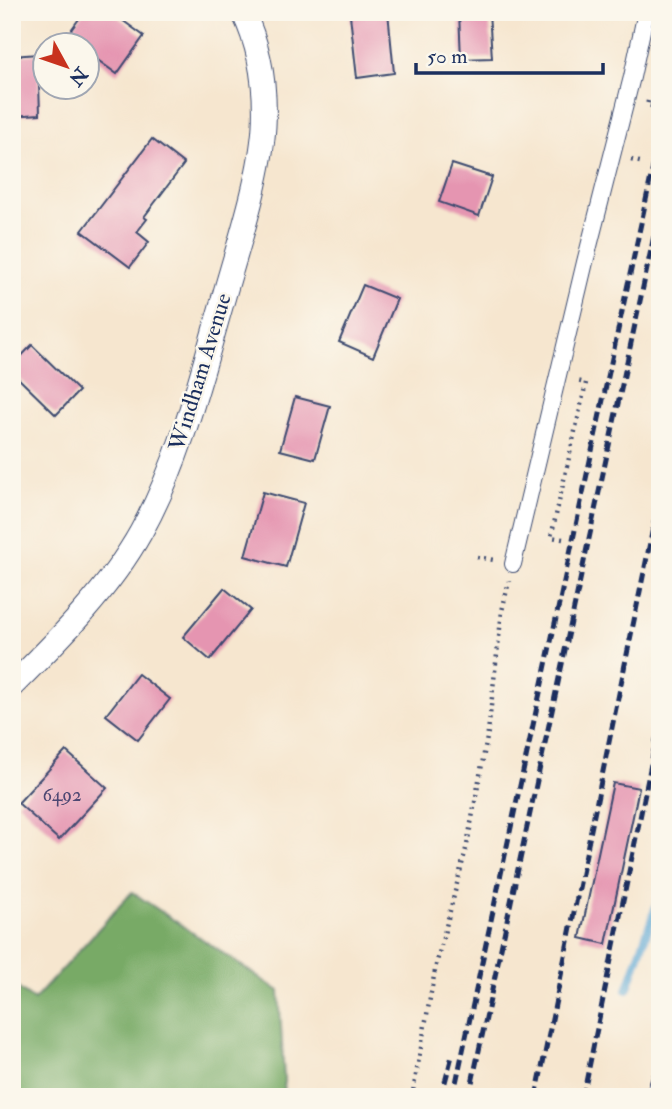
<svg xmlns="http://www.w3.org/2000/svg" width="672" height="1109" font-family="'IM FELL Double Pica',serif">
<rect width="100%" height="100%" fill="#fbf7ec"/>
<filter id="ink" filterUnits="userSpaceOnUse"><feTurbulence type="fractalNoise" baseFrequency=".0143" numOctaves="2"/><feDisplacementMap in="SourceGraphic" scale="14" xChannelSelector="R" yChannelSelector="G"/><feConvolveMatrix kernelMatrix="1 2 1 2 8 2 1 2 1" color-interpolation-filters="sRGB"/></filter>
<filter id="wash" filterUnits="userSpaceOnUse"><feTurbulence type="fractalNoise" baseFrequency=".00686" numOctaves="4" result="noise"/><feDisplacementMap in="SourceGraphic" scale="28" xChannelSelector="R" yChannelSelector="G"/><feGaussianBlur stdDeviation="1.57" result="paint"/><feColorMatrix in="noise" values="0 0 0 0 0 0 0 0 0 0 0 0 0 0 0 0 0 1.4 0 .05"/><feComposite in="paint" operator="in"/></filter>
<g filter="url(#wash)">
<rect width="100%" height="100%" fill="#f6e6cf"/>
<path fill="#78aa66" stroke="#4a6c62" stroke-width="2" d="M132 892 279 991 285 1097H12V984L34 1000Z"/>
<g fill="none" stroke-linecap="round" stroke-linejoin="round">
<path stroke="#5ba6d3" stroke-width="8" d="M627 990 660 895"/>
</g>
<g id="blocks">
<g fill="#e595b1">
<path d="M84 12H111L144 36 117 74 88 53V46H77L66 37Z"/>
<path d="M376 12H388L394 73 357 78 350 15Z"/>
<path d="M459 12H489L492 58 461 59Z"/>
<path d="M38 54 40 114 12 116V56Z"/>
<path d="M152 139 184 164 144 217 147 219 137 232 149 242 130 267 82 231Z"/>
<path d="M452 164 492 177 479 216 439 202Z"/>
<path d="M363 285 397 299 373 357 339 342Z"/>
<path d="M32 345 79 391 56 415 12 372V366Z"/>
<path d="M295 397 330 406 315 459 280 450Z"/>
<path d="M263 492 304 503 286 567 245 556Z"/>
<path d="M224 588 251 610 210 660 183 637Z"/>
<path d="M138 674 170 699 138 740 106 715Z"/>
<path d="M66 751 107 788 59 840 18 803Z"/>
<path d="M613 783 639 788 606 944 580 938Z"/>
</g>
</g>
</g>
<g filter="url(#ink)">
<use href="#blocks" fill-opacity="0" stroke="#3c4a6f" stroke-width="2"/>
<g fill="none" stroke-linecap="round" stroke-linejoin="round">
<g stroke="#3c4a6f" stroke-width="13">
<path id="service" d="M651 1097 660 1070"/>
</g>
<g stroke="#3c4a6f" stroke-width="18">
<path id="pedestrian" d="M513 564 585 262 632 77 646 12"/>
</g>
<g stroke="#3c4a6f" stroke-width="25">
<path id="minor" d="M12 686C59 639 108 591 141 532 181 460 201 375 224 296 238 246 261 177 264 126 266 87 260 47 243 12"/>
</g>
<g stroke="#3c4a6f" stroke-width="4.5" stroke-dasharray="2 5" stroke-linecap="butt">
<path d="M648 101 647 105 656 107"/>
<path d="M631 160 644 163"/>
<path d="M563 539 551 537 586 383 577 381"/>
<path d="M477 557 494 560"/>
<path d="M412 1097 436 965 467 845 488 732 502 611 509 581"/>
</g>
<use href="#service" stroke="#fff" stroke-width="10"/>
<use href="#pedestrian" stroke="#fff" stroke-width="16"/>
<use href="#minor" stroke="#fff" stroke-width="23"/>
<g stroke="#1b2f5e" stroke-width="5" stroke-dasharray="10 5" stroke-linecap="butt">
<path d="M441 1097 452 1056"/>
<path d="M453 1097 660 135"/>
<path d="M469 1097 660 208"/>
<path d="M536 1097 660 494"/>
<path d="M583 1097 660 720"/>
</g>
</g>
</g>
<g text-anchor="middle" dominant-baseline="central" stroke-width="5" stroke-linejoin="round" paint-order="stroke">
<g font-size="19" fill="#4e4873">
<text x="62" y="795">6492</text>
</g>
<g font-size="23" fill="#1b2f5e" stroke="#fbf7ec">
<text transform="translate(200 372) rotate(-73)">Windham Avenue</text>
</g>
</g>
<rect width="672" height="1109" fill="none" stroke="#fbf7ec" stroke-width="42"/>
<g transform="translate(66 66) rotate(130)"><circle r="33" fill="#fbf7ec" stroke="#a1a7b3" stroke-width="2"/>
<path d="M0-5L12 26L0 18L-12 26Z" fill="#c8321e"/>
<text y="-10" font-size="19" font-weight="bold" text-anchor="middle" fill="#1b2f5e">N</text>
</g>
<path d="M416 63v10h187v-10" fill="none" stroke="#1b2f5e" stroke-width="3.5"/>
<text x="427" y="63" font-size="21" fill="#1b2f5e" stroke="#fbf7ec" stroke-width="5" paint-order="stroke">50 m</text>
</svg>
